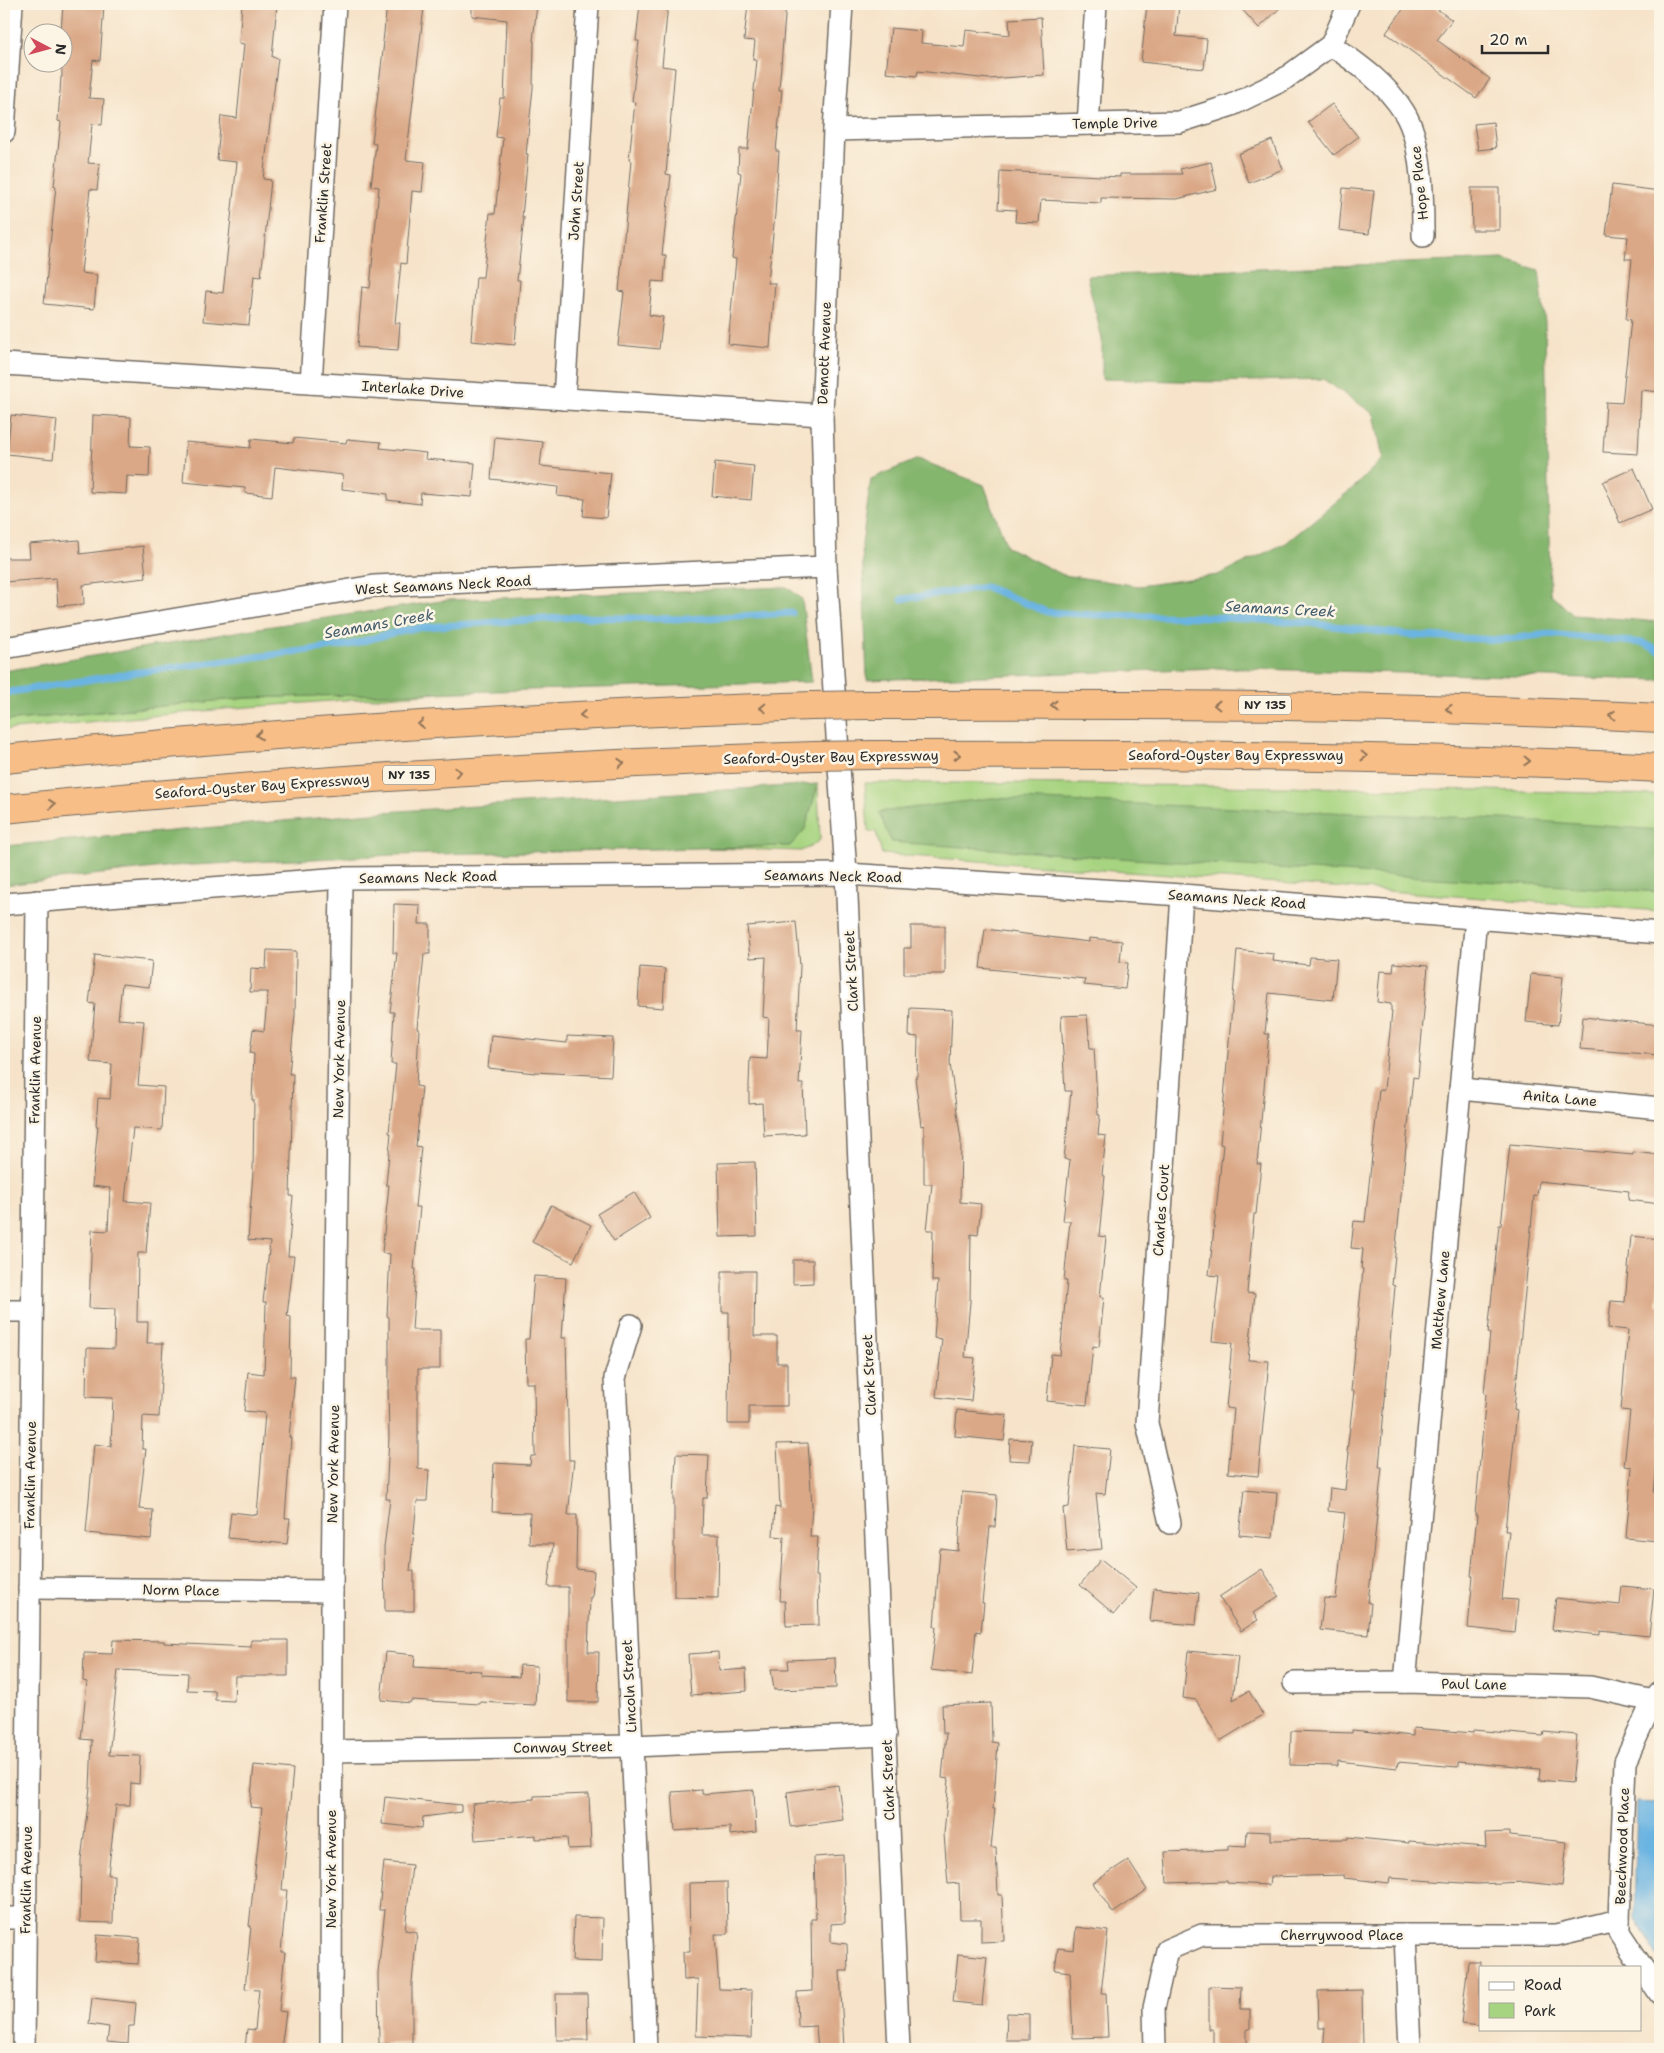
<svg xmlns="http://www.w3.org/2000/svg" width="1664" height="2053" font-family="'Shantell Sans',sans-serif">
<rect width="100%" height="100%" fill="#fcf5e5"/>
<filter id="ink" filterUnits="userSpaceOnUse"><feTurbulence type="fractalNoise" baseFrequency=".02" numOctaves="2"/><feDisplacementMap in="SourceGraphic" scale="10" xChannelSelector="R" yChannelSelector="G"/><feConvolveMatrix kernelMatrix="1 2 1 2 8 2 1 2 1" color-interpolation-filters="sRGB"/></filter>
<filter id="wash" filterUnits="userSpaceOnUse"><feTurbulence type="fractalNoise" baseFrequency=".0096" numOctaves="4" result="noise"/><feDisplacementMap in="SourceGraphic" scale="20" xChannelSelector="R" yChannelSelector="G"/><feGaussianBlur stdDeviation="1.12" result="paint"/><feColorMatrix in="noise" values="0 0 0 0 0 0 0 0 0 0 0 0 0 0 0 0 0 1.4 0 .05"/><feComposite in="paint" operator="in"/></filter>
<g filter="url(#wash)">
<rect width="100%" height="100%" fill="#f6e3c9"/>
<g fill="#a7d480" stroke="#698056">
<path d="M480 690 235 708 4 730V721L247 698Z"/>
<path d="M865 783H1003L1486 790 1660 795V911L882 854 876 832 868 831Z"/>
<path d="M818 784 820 840 812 846 801 851 708 848 790 846 805 829Z"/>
</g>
<g fill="#85b66e" stroke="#58704c">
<path d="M1503 259 1539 270 1545 323 1550 593 1573 615 1660 622V680L1218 668 867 680 862 544 871 479 918 459 984 485 1007 547 1063 575 1139 586 1218 575 1286 543 1353 488 1383 458 1374 414 1323 379 1215 382 1102 379V339L1087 276Z"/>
<path d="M787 587 802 599 812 682 247 698 4 721V671L259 628 448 600Z"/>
<path d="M818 784 805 829 790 846 394 855 173 866 4 885V846L384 812Z"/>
<path d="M992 798 1523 820 1660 830V892L1149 860 891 842 879 812Z"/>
</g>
<path fill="#6ab4e2" stroke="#4a7086" d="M1637 1802 1660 1803V1959L1634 1915Z"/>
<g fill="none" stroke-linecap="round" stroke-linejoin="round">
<g stroke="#6ab4e2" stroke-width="7">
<path d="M902 599 986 587 1047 612 1095 615 1213 617 1309 623 1408 635 1500 640 1549 634 1643 643 1660 651"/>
<path d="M4 693 132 673 348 645 404 630 425 627 574 617 687 619 792 613"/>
</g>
</g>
<g id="blocks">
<g fill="#daa887">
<path d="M63 4 104 5 100 61 93 60 89 98 104 99 102 125 92 124 88 163 100 164 97 190 90 189 81 273 97 275 94 309 44 304 56 186H54L61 122 58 121 61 77H62L61 32Z"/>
<path d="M242 4H277L272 57 278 58 263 179 271 180 261 277 254 276 249 325 203 321 206 291 223 293 237 162 217 160 221 116 237 118 244 44 239 43Z"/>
<path d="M387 4 424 7 406 160 425 162 422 192 412 191 406 264 401 263 395 323H400L398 350 357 347 362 287 370 288 379 187 371 186 376 144 372 143 384 42H383Z"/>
<path d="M472 4H537L533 41H534L533 88 526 154H528L522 217H524L517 280H520L515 345 471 341 476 277H483L490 213 495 214 503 138 496 137 500 98H504L507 20 472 16Z"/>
<path d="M640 4H668L662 66 675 68 666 174 671 175 662 255H666L664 282 652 281 649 315 663 317 659 349 618 345 624 292 619 291 631 161 629 160 635 102H632L639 41H636Z"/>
<path d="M748 4H786L779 90H782L776 151H779L775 214 768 283H775L770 348 728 344 736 259 732 258 741 173 738 172 739 149H748L757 60H753L755 41 744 40Z"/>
<path d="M1147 4H1179L1176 36 1207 39 1204 69 1141 62Z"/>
<path d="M1237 4H1284L1259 28Z"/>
<path d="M1407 4H1430L1452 20 1437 40 1490 79 1476 98 1386 33Z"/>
<path d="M1041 17 1044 75 989 79 918 71 917 76 886 73 891 28 922 31 921 43 964 47 966 30 1010 35 1009 19Z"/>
<path d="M1332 104 1358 137 1334 155 1308 122Z"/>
<path d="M1493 122 1496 148 1478 150 1474 124Z"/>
<path d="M1272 140 1283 169 1249 183 1238 154Z"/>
<path d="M1211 162 1217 189 1177 199 1101 198V203L1041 200 1039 223 1015 222 1016 210 998 209 1000 171 1120 177V174H1182L1180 169Z"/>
<path d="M1612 185 1660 191V321L1658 340H1660V392L1641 390 1638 454 1603 452 1606 402 1622 403 1631 320 1626 319 1632 259H1625L1628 237 1606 235Z"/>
<path d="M1343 188 1374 191 1369 234 1339 230Z"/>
<path d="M1471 188H1499V230H1472Z"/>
<path d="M11 415 57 420 53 459 7 454Z"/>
<path d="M93 415 131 417 130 446 150 447 149 477 127 476 126 494 90 492Z"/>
<path d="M495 437 543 442 540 466 611 473 606 518 583 516 585 499 557 496 558 487 491 479Z"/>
<path d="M294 438 346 443 347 439 381 442 380 448 426 453 425 459 475 463 472 497 421 493 420 504 387 500 388 494 342 489 343 475 275 467 272 496 245 493V488L183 482 186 442 250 448 251 439 293 443Z"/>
<path d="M715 462 754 466 751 500 712 496Z"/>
<path d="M1634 468 1652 509 1620 523 1603 482Z"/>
<path d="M79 540 80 554 143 546 146 578 83 585 84 604 58 606 56 578 4 582V558H30L29 544Z"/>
<path d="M394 904 420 905 419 924H430V954H424L417 1028 419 1029 416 1086 422 1087 416 1146 421 1147 415 1207H420L414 1269H416L412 1330H440V1369H418V1469L429 1470 427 1501H417L410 1571H414V1611H385L384 1548 390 1499H386L389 1437 388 1389H389V1317L387 1316 390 1254 382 1253 389 1185H386L391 1133H389L396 1064H391L394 1012H390L397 953H393Z"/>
<path d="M796 922 800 966 797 1030H802L799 1084H803L805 1134 764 1136 762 1103 749 1104V1085L750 1058 767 1059 769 1018 763 1017 766 957 750 958 747 926Z"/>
<path d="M911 926H945V974H904V948H911Z"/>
<path d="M985 929 1089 942V938L1122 941 1120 962 1128 963 1125 989 1084 985 1085 979 980 968Z"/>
<path d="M267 950 296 951 295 1015 289 1074H293L290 1196H293L288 1256H294L287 1316 291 1317 290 1377H295L289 1437 291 1438 285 1518H290L287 1544 228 1538 231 1512 257 1515 265 1413 244 1411 248 1372 264 1374 266 1302H263L270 1242 248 1240 253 1172 254 1100H252L254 1054 250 1053 253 1029 264 1031 268 992H250L251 968 266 969Z"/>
<path d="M1237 950 1274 954 1273 961 1309 965 1310 957 1337 959 1333 1000 1269 993 1265 1034H1269L1257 1164H1261L1256 1214H1254L1247 1293 1255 1294 1248 1360 1269 1361 1258 1476 1228 1473 1234 1409 1226 1408 1232 1343 1212 1341 1219 1276 1209 1275 1223 1145 1220 1144Z"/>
<path d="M95 955 152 961 149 987 122 984 118 1019 144 1021 138 1085 164 1087 162 1130 133 1128 125 1201 150 1203 146 1253H138L137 1322H148L147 1343H163L159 1417 143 1416 142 1449H146L139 1509 153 1510 151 1539 86 1533 94 1444 111 1446 113 1398 86 1397 87 1348 114 1349 115 1309 89 1308 92 1230 108 1231 110 1188 92 1186 98 1126H96L98 1098 110 1099 112 1064 90 1062 95 1004 89 1003Z"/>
<path d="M1394 963 1428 966 1418 1078 1413 1077 1392 1285 1395 1286 1379 1467H1382L1368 1603H1371L1368 1635 1320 1630 1324 1598 1336 1599 1345 1513 1328 1511 1330 1488 1345 1490 1349 1453 1347 1452 1354 1391H1351L1363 1269 1361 1268 1363 1249 1351 1248 1354 1221 1365 1222 1379 1090H1384L1392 1011H1391V1004L1377 1002 1380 971 1393 972Z"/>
<path d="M640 967 665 969 663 1008 638 1006Z"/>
<path d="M1531 974 1563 977 1558 1025 1526 1022Z"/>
<path d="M910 1008 952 1010 950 1064 961 1140 960 1202 981 1204 978 1235 971 1234 970 1302 965 1357 975 1358 971 1401 936 1397 942 1339 934 1338 938 1281H932L933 1230H927L932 1184H924V1125L921 1126 915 1077H917L918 1037 909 1036Z"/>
<path d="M1087 1015 1090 1048H1094L1098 1115H1100L1098 1135 1106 1136 1102 1175 1105 1176 1099 1236 1106 1237 1100 1297H1104L1099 1347 1093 1346 1087 1405 1047 1401 1051 1354 1060 1355 1067 1281H1064L1070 1221H1063L1070 1160 1064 1159 1071 1091H1065L1061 1016Z"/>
<path d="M1583 1017 1660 1025V1055L1580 1049Z"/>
<path d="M491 1035 567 1043V1036L613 1038 611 1076 535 1072V1073L488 1068Z"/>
<path d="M1510 1144 1633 1155V1152L1660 1155V1204L1628 1200 1629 1191 1539 1181 1537 1196H1534L1514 1409 1517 1410 1505 1531H1509L1502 1599 1518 1600 1515 1633 1468 1628 1473 1576H1471L1477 1515H1475L1486 1394 1484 1393 1490 1333H1488L1499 1225H1501Z"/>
<path d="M755 1162 757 1236 720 1237 718 1163Z"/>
<path d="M634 1192 650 1218 614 1241 597 1214Z"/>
<path d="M551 1205 591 1225 573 1262 532 1242Z"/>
<path d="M1631 1236 1660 1239V1276L1657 1306H1660V1327L1657 1364 1660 1365V1392L1657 1421 1660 1422V1435L1654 1493H1660L1658 1541 1626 1538 1632 1467 1624 1466 1630 1411 1621 1410 1628 1330 1608 1328 1611 1301 1625 1302Z"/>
<path d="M793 1260H813V1283L793 1284Z"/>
<path d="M722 1271H755L754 1336H777V1363H787V1406H749V1424H728L729 1312H722Z"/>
<path d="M534 1276 566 1278 562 1338H566L569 1460H574L568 1515H577L576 1569 594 1571 592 1597H590L588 1652H599L598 1702H568V1587H548L553 1544H529L530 1513 492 1512 494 1463 530 1465 531 1456H535L534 1383H526L525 1339H529Z"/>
<path d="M957 1410 1007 1415 1004 1441 955 1436Z"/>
<path d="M1010 1439 1032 1440 1030 1461 1009 1460Z"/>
<path d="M808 1443 812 1506 810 1537H818L816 1576H818L819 1625 786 1626 785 1601H780L784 1537 773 1536 775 1507 780 1508 777 1444Z"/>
<path d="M1075 1446 1110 1449 1105 1494 1096 1493 1102 1549 1067 1552 1063 1508 1069 1507Z"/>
<path d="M676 1454 709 1455 707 1498H703L702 1535H719L718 1598 674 1597V1496Z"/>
<path d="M1244 1490 1277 1493 1273 1538 1239 1535Z"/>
<path d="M962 1492 997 1495 995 1527H990L982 1603H984L981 1632 976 1631 972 1675 931 1670 936 1627H934L940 1549 958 1551Z"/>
<path d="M1101 1559 1136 1588 1114 1614 1080 1585Z"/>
<path d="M1262 1569 1279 1596 1253 1613 1258 1620 1241 1631 1219 1597Z"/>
<path d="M1622 1586 1654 1589 1649 1636 1600 1631V1635L1552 1630 1556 1598 1620 1605Z"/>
<path d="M1154 1588 1199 1593 1196 1625 1150 1621Z"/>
<path d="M113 1640 164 1641V1643L251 1647V1640H288V1676H235L234 1701 215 1700V1691L187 1690 188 1673 118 1670 109 1755 140 1756 139 1784 131 1783 130 1805H116L108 1875H114L113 1923 80 1922 81 1860 90 1788 92 1740 81 1739 87 1682 83 1681 84 1653 112 1654Z"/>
<path d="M1188 1651 1238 1656 1233 1700 1249 1691 1263 1715 1220 1741 1196 1700 1183 1698Z"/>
<path d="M386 1652 415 1655 414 1667 482 1671 481 1675 519 1677 520 1665 537 1666 535 1705 480 1702V1704L411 1700 410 1703 381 1700Z"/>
<path d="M718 1652 719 1671 746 1669 747 1691 691 1695 688 1654Z"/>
<path d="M835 1658 836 1688 774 1690 771 1669H789L788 1660Z"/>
<path d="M991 1703 992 1742 998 1743 993 1809H995L991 1848H996L998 1895H1002L1004 1941 981 1942V1919H960L959 1883 948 1884 944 1834 949 1779 942 1778 946 1733H943L942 1705Z"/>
<path d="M1413 1728 1473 1733V1730L1543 1736 1544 1732 1577 1735 1572 1783 1539 1780 1540 1769 1458 1762V1767L1398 1762 1397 1768 1338 1761V1766L1290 1765 1291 1731 1352 1733V1730L1413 1736Z"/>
<path d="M254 1765 293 1769 282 1890H287L281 1952H285L279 2011 286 2012 281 2049H245L247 2029 255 2030 259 1990 245 1989 251 1926H249L262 1808 250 1807Z"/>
<path d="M838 1785 843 1820 791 1827 787 1792Z"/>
<path d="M702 1790V1794L754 1790 756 1832 730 1835V1827L675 1831 672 1792Z"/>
<path d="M589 1794 591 1848 568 1849 567 1838 536 1839V1835L475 1840 472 1804 534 1799V1796Z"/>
<path d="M385 1797 461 1805V1812L423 1817 422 1828 382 1824Z"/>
<path d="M1247 1831 1271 1832V1840L1348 1839V1837L1409 1843V1841L1486 1847 1485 1833 1509 1832V1836L1567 1842 1562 1886 1525 1882 1477 1884 1390 1878 1389 1883 1344 1878V1875L1270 1877 1269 1885 1227 1883V1881L1167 1883 1165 1852 1228 1850V1846L1246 1847Z"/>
<path d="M843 1855 845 1923 831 1924V1942L847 1944 848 1971H840L844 2049H818L816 2026 798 2027 797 1992 812 1991 811 1919H816L814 1857Z"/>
<path d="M1128 1860 1147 1890 1113 1913 1093 1883Z"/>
<path d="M384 1862 412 1865 405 1930 417 1932 412 1982V2043L379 2044 378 1973 385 1910H379Z"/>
<path d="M727 1882 728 1934H715L719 1989 752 1990 751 2038 696 2036 698 1979 684 1980 683 1952H690L689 1883Z"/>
<path d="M574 1917 603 1918 602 1962 572 1961Z"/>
<path d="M1076 1927 1108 1931 1101 1993H1106L1108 2037 1073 2038 1070 1972 1055 1970 1058 1948 1074 1950Z"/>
<path d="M97 1935 140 1938 138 1964 95 1961Z"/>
<path d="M958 1954 987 1957 982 2005 953 2002Z"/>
<path d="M1468 1962H1480V2026L1461 2024Z"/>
<path d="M1209 1986 1241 1987 1240 2009H1250V2029H1247V2049H1213V2029H1209Z"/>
<path d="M1362 1990 1363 2049H1323L1325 2028H1319L1318 1991Z"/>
<path d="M556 1994H587L588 2040H557Z"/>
<path d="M92 1998 136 2003 134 2026H129L128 2044 107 2042 109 2027 89 2024Z"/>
<path d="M1007 2013 1029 2014V2040H1006Z"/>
</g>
</g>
</g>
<g filter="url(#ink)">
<use href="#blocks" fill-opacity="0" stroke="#726b62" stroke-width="1"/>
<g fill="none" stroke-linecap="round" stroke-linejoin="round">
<g stroke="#726b62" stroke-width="24">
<g id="minor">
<path d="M842 4 834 130 822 415 826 567 846 874 899 2049"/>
<path d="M1331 45C1358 64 1386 83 1404 112 1423 142 1423 201 1423 236"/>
<path d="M1088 124 1096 4"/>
<path d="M834 130 1179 122 1232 105 1283 80 1331 45 1349 4"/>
<path d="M4 132 12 4"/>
<path d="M4 364 822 415"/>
<path d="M311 383 335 4"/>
<path d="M564 399 588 4"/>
<path d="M4 648 374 586 826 567"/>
<path d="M4 904 341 878 846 874 1182 895 1660 933"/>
<path d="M1460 1089 1660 1108"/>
<path d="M4 1311H32"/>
<path d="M631 1325 615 1378 646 2049"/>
<path d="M1170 1523 1147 1423 1182 895"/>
<path d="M29 1588 332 1591"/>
<path d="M1405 1682 1476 918"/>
<path d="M1294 1683 1405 1682 1590 1687 1653 1701"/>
<path d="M1660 1693 1653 1701 1625 1762 1619 1920V1932L1660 1994"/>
<path d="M331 1751 632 1746 886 1735"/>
<path d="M4 1918H26"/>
<path d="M1405 1935 1410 2049"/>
<path d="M24 2049 37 901"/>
<path d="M331 2049 332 1591 341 878"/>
<path d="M1155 2049 1154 2008 1167 1950 1202 1935H1556L1619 1920"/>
</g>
</g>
<g stroke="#726b62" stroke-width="30">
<g id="highway">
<path d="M870 705C1133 704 1397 704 1660 718"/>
<path d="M873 755C1136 754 1398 755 1660 768"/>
<path d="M4 759C273 732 542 715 812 706"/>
<path d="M4 809C274 782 544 765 815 756"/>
</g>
</g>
<use href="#minor" stroke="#fff" stroke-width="21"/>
<use href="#highway" stroke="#f7be87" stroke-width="28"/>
<g stroke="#726b62" stroke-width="30" stroke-linecap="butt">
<g id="highway-bridge">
<path d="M812 706 870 705"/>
<path d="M815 756 873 755"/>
</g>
</g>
<use href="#highway-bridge" stroke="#f7be87" stroke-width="28"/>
</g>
<defs><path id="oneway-chevron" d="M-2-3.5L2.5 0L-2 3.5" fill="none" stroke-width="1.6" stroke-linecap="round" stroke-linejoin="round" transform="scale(1.25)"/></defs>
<g stroke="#917459">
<use href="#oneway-chevron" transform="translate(1054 705) rotate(-180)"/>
<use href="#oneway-chevron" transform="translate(1217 705) rotate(-179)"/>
<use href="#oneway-chevron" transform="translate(763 708) rotate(178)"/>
<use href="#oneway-chevron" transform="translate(1449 709) rotate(-178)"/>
<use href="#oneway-chevron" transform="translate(583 715) rotate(177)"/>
<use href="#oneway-chevron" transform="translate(1612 715) rotate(-177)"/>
<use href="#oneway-chevron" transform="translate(421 724) rotate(176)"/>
<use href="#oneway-chevron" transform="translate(259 735) rotate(175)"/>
<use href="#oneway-chevron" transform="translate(957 755)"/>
<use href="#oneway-chevron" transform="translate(1364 756) rotate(1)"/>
<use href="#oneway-chevron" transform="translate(1527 761) rotate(2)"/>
<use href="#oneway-chevron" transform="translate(621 763) rotate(-3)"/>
<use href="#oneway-chevron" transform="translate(458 772) rotate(-4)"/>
<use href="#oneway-chevron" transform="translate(52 804) rotate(-6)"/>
</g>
</g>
<g text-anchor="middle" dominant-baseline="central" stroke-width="5" stroke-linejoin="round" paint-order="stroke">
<g fill="#fcf5e5" stroke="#6a6863" stroke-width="1">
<rect x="1239" y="695.5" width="52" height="19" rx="4"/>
<rect x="383" y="765.5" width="52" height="19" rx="4"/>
</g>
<g font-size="12" font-weight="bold" fill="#2b2b2b">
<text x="1265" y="705">NY 135</text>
<text x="409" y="775">NY 135</text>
</g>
<g font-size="14" fill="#2b2b2b" stroke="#fcf5e5">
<text transform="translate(1115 123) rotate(-1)">Temple Drive</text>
<text transform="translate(1419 183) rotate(-96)">Hope Place</text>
<text transform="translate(323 193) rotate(-86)">Franklin Street</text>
<text transform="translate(576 201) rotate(-86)">John Street</text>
<text transform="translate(824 353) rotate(-88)">Demott Avenue</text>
<text transform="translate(413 389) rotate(4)">Interlake Drive</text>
<text transform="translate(443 585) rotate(-3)">West Seamans Neck Road</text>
<text x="1236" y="755">Seaford-Oyster Bay Expressway</text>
<text transform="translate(831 757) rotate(-1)">Seaford-Oyster Bay Expressway</text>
<text transform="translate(262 786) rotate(-4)">Seaford-Oyster Bay Expressway</text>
<text transform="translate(833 876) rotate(1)">Seamans Neck Road</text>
<text transform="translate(428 877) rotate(-1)">Seamans Neck Road</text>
<text transform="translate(1237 899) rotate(4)">Seamans Neck Road</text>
<text transform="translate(851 971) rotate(-93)">Clark Street</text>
<text transform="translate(339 1059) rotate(-89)">New York Avenue</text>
<text transform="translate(35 1070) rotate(-89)">Franklin Avenue</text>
<text transform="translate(1560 1098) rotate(5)">Anita Lane</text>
<text transform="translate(1161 1210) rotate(-86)">Charles Court</text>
<text transform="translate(1440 1300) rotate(-85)">Matthew Lane</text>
<text transform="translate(869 1375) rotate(-93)">Clark Street</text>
<text transform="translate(333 1464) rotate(-89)">New York Avenue</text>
<text transform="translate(30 1475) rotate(-89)">Franklin Avenue</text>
<text transform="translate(181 1590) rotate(1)">Norm Place</text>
<text transform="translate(1474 1684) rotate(1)">Paul Lane</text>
<text transform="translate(629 1686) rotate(-93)">Lincoln Street</text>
<text transform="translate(563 1747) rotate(-1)">Conway Street</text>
<text transform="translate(888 1780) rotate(-92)">Clark Street</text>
<text transform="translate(1622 1846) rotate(-88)">Beechwood Place</text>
<text transform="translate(331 1869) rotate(-90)">New York Avenue</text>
<text transform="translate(26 1880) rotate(-89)">Franklin Avenue</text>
<text x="1342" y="1935">Cherrywood Place</text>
</g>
<g font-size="15" font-style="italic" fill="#415b6b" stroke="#fcf5e5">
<text transform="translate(1280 609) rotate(3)">Seamans Creek</text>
<text transform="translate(379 624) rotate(-10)">Seamans Creek</text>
</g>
</g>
<rect width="1664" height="2053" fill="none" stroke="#fcf5e5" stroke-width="20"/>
<rect x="1479" y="1966" width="162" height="65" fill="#fcf5e5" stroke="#a8a49b"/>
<rect x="1489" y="1982" width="25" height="8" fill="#ffffff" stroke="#a8a49b"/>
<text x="1524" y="1990" font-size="15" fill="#2b2b2b">Road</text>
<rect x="1489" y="2003" width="25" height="15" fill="#a7d480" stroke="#a8a49b"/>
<text x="1524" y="2016" font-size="15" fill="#2b2b2b">Park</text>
<g transform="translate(48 48) rotate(96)"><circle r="24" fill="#fcf5e5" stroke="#a8a49b"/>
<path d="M0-4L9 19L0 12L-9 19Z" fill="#d1495b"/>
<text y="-8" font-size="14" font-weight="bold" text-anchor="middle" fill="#2b2b2b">N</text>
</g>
<path d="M1482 45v8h66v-8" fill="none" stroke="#2b2b2b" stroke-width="2.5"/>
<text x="1489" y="45" font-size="15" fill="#2b2b2b" stroke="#fcf5e5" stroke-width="4" paint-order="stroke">20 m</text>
</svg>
